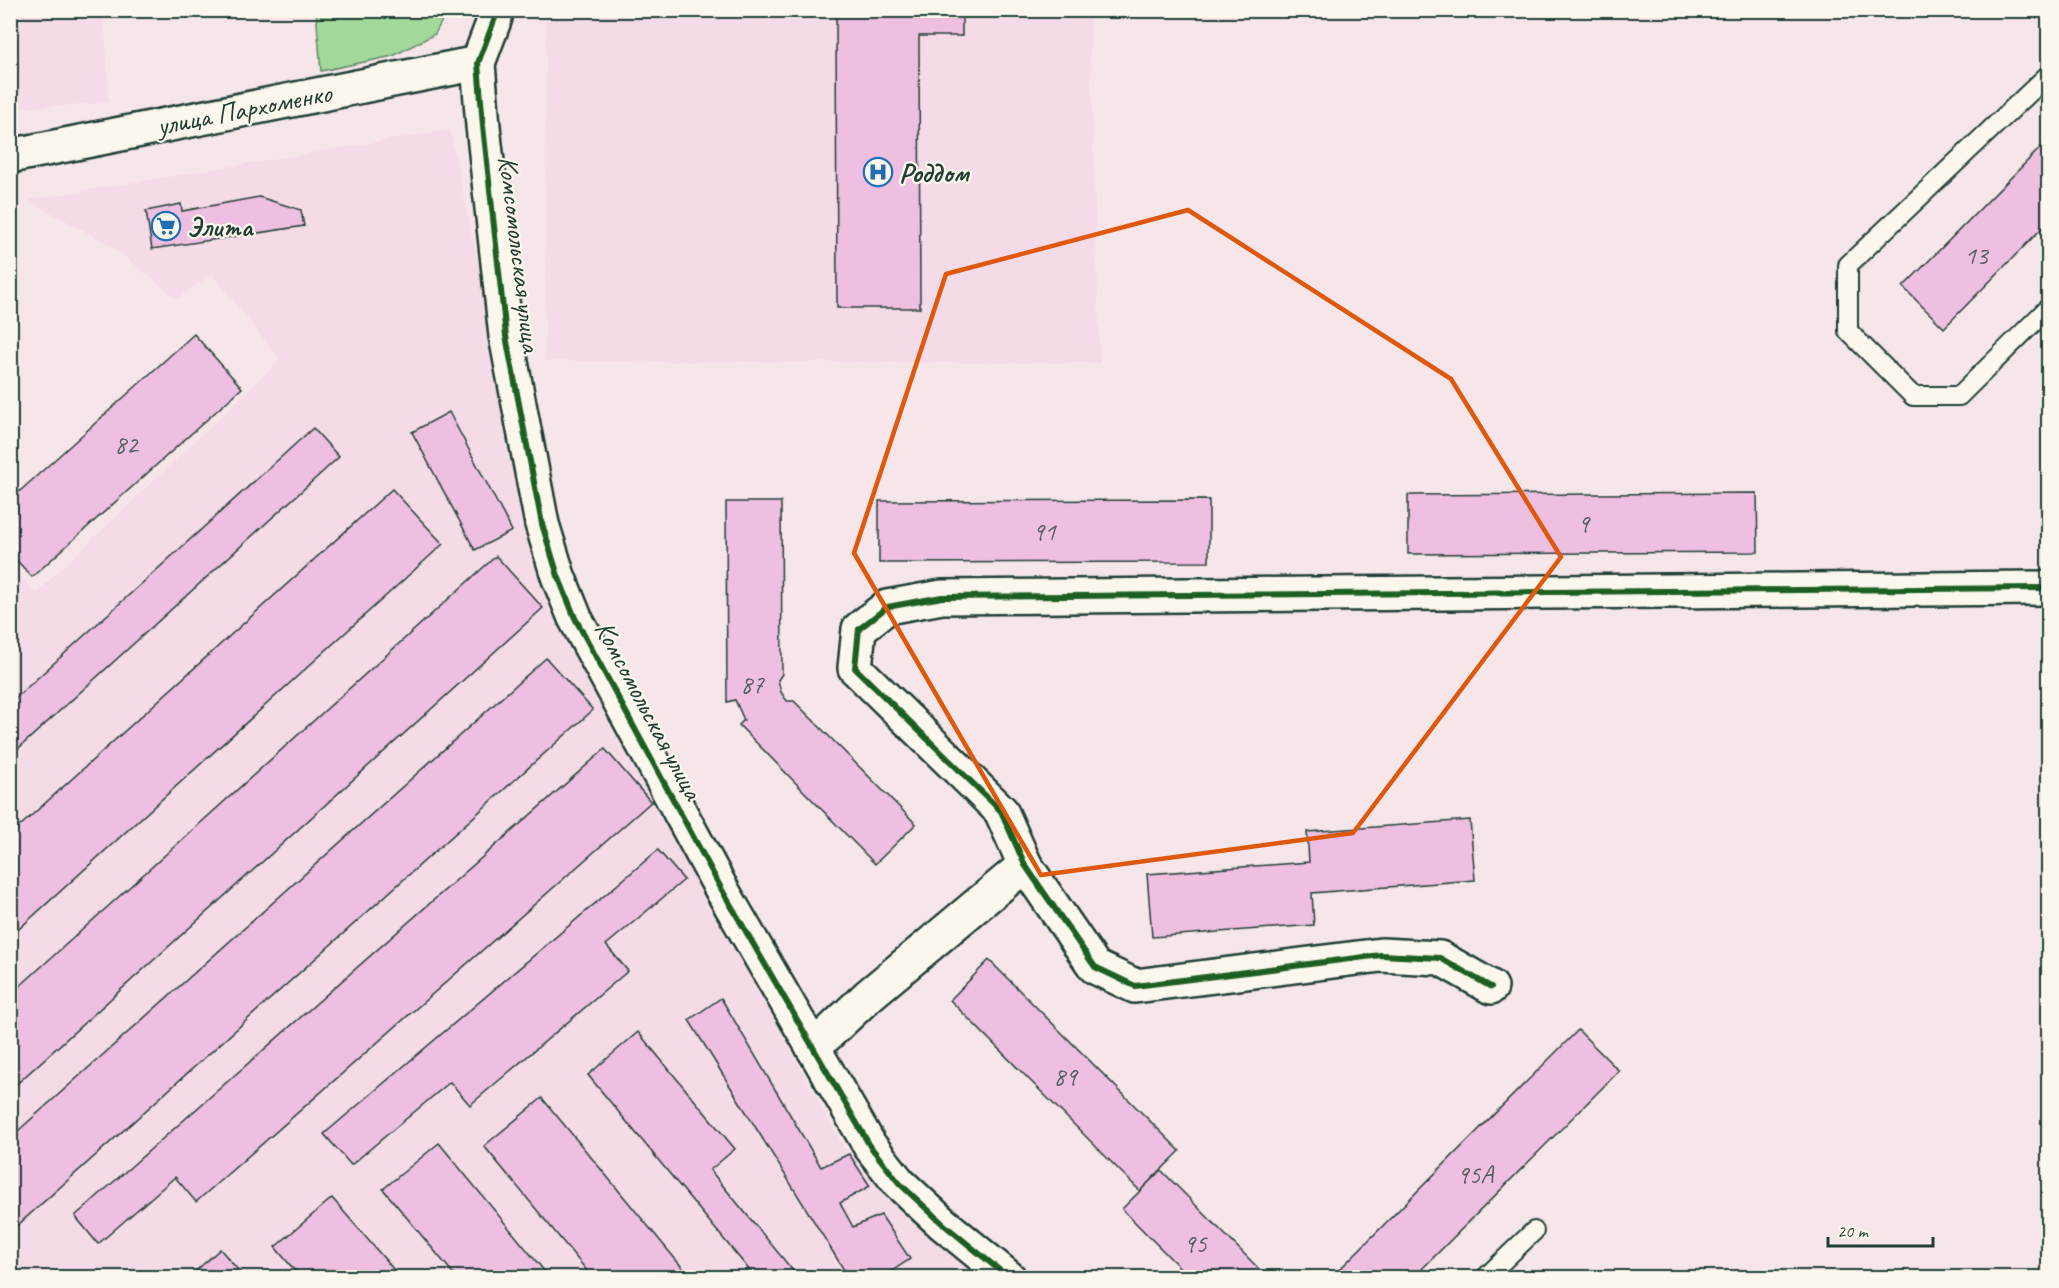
<svg xmlns="http://www.w3.org/2000/svg" width="2059" height="1288" font-family="Caveat,sans-serif">
<rect width="100%" height="100%" fill="#f7e6e9"/>
<filter id="ink" filterUnits="userSpaceOnUse"><feTurbulence type="fractalNoise" baseFrequency=".0167" numOctaves="2"/><feDisplacementMap in="SourceGraphic" scale="12" xChannelSelector="R" yChannelSelector="G"/><feConvolveMatrix kernelMatrix="1 2 1 2 8 2 1 2 1" color-interpolation-filters="sRGB"/></filter>
<g filter="url(#ink)">
<g fill="#f5dae7">
<path d="M10 11H104L109 103 11 108Z"/>
<path d="M546 11H1089L1100 363 545 361Z"/>
<path d="M450 130 550 612 844 1147 983 1277H11L10 567 36 593 280 360 212 274 177 299 112 246 28 200Z"/>
</g>
<path fill="#a3d89b" stroke="#618a68" stroke-width="1.5" d="M316 11V10L447 11 435 34 393 56 321 71Z"/>
<g fill="#efbfe1" stroke="#1f3d34" stroke-width="1.5">
<path d="M836 10H962V36H919L920 308H837Z"/>
<path d="M2048 140V222L1944 328 1903 287Z"/>
<path d="M259 197 301 210 304 226 152 249 146 211 181 204 182 211Z"/>
<path d="M194 334 242 388 32 577 10 553V500Z"/>
<path d="M449 412 512 531 475 550 412 432Z"/>
<path d="M313 428 339 457 10 756V703Z"/>
<path d="M392 489 443 544 10 937V835Z"/>
<path d="M1757 493 1758 552 1408 554V495Z"/>
<path d="M1209 500V562L879 563V501Z"/>
<path d="M726 502H781L782 674 778 680 781 692 787 701H794L916 824 875 864 739 725 744 720 735 700 727 702Z"/>
<path d="M496 556 543 608 10 1090V995Z"/>
<path d="M546 658 593 710 10 1232V1138Z"/>
<path d="M605 749 651 802 196 1202 175 1177 98 1244 75 1216Z"/>
<path d="M1470 820 1475 880 1312 893 1314 925 1152 937 1147 874 1309 862 1307 832Z"/>
<path d="M658 850 684 880 606 945 628 971 470 1105 450 1082 351 1165 324 1134Z"/>
<path d="M989 960 1180 1151 1140 1191 950 1000Z"/>
<path d="M721 998 821 1167 849 1154 870 1186 840 1203 853 1227 881 1215 910 1259 889 1273 892 1278H849L689 1020Z"/>
<path d="M1578 1030 1619 1071 1413 1278H1331Z"/>
<path d="M638 1032 735 1149 710 1170 799 1278H756L588 1075Z"/>
<path d="M542 1098 691 1278H593L484 1146Z"/>
<path d="M439 1143 550 1278H457L383 1189Z"/>
<path d="M1161 1170 1268 1278H1190L1122 1209Z"/>
<path d="M332 1198 401 1278H301L275 1247Z"/>
<path d="M220 1249 245 1278H188Z"/>
</g>
<g fill="none" stroke-linecap="round" stroke-linejoin="round">
<g stroke="#1f3d34" stroke-width="22">
<g id="lane">
<path d="M2048 75 1848 265V331L1913 396H1959L2048 308"/>
<path d="M1485 1278 1534 1231"/>
</g>
</g>
<g stroke="#1f3d34" stroke-width="38">
<g id="street">
<path d="M478 63 483 126 506 336 542 524 558 576 575 618 722 890 870 1146 899 1183 942 1223 1009 1278"/>
<path d="M1491 987 1440 958 1381 955 1135 986 1095 967 1025 865 1001 811 855 668 859 629 887 607 942 597 2048 588"/>
<path d="M813 1048 868 996 1025 865"/>
</g>
</g>
<g stroke="#1f3d34" stroke-width="38">
<path id="secondary" d="M10 156 478 63 495 18V10"/>
</g>
<use href="#lane" stroke="#fbf7ec" stroke-width="18"/>
<use href="#street" stroke="#fbf7ec" stroke-width="33"/>
<use href="#secondary" stroke="#fbf7ec" stroke-width="33"/>
<g stroke="#fbf7ec" stroke-width="10">
<g id="cycleway">
<path d="M495 10V18L478 63 483 126 506 336 542 524 558 576 575 618 722 890 870 1146 899 1183 942 1223 1009 1278"/>
<path d="M1491 987 1440 958 1381 955 1135 986 1095 967 1025 865 1001 811 855 668 859 629 887 607 942 597 2048 588"/>
</g>
</g>
<use href="#cycleway" stroke="#1b5e20" stroke-width="6"/>
</g>
</g>
<path fill="none" stroke="#de580e" stroke-width="4.5" stroke-linejoin="round" d="M1188 210 1451 379 1561 557 1353 833 1041 875 854 553 946 274Z"/>
<defs>
<g id="hospital-ring" transform="scale(1.5)"><circle r="9.5" fill="#fbf7ec" stroke="#1f6fb2" stroke-width="1.5"/><path d="M-5-5h3v3.5h4V-5h3V5h-3V1.5h-4V5h-3Z" fill="#1f6fb2"/></g>
<g id="supermarket-ring" transform="scale(1.5)"><circle r="9.5" fill="#fbf7ec" stroke="#1f6fb2" stroke-width="1.5"/><path d="M-6-5.5h2.5l.6 2H6L4.5 2H-2.5L-4.4-4H-6ZM-1.5 3.2a1.3 1.3 0 1 0 .1 0ZM3 3.2a1.3 1.3 0 1 0 .1 0Z" fill="#1f6fb2"/></g>
</defs>
<g fill-rule="evenodd">
<use href="#hospital-ring" x="878" y="172"/>
<use href="#supermarket-ring" x="166" y="226"/>
</g>
<g text-anchor="middle" dominant-baseline="central" stroke-width="4.5" stroke-linejoin="round" paint-order="stroke">
<g font-size="26" fill="#535e5f">
<text x="1976" y="255">13</text>
<text x="126" y="444">82</text>
<text x="1583" y="523">9</text>
<text x="1044" y="531">91</text>
<text x="752" y="684">87</text>
<text x="1065" y="1076">89</text>
<text x="1475" y="1174">95А</text>
<text x="1195" y="1243">95</text>
</g>
<g font-size="28" fill="#1f3d34" stroke="#fbf7ec">
<text transform="translate(244 109) rotate(-11)">улица Пархоменко</text>
<text transform="translate(520 254) rotate(83)">Комсомольская улица</text>
<text transform="translate(649 710) rotate(62)">Комсомольская улица</text>
</g>
<g font-size="28" font-weight="bold" fill="#1f3d34" stroke="#fbf7ec" text-anchor="start">
<text x="899" y="172">Роддом</text>
<text x="187" y="226">Элита</text>
</g>
</g>
<rect width="2059" height="1288" fill="none" stroke="#fbf7ec" stroke-width="36"/>
<rect x="18" y="18" width="2023" height="1252" fill="none" stroke="#1f3d34" stroke-width="2" filter="url(#ink)"/>
<path d="M1828 1237v9h105v-9" fill="none" stroke="#1f3d34" stroke-width="3"/>
<text x="1837" y="1237" font-size="18" fill="#1f3d34" stroke="#fbf7ec" stroke-width="4.5" paint-order="stroke">20 m</text>
</svg>
